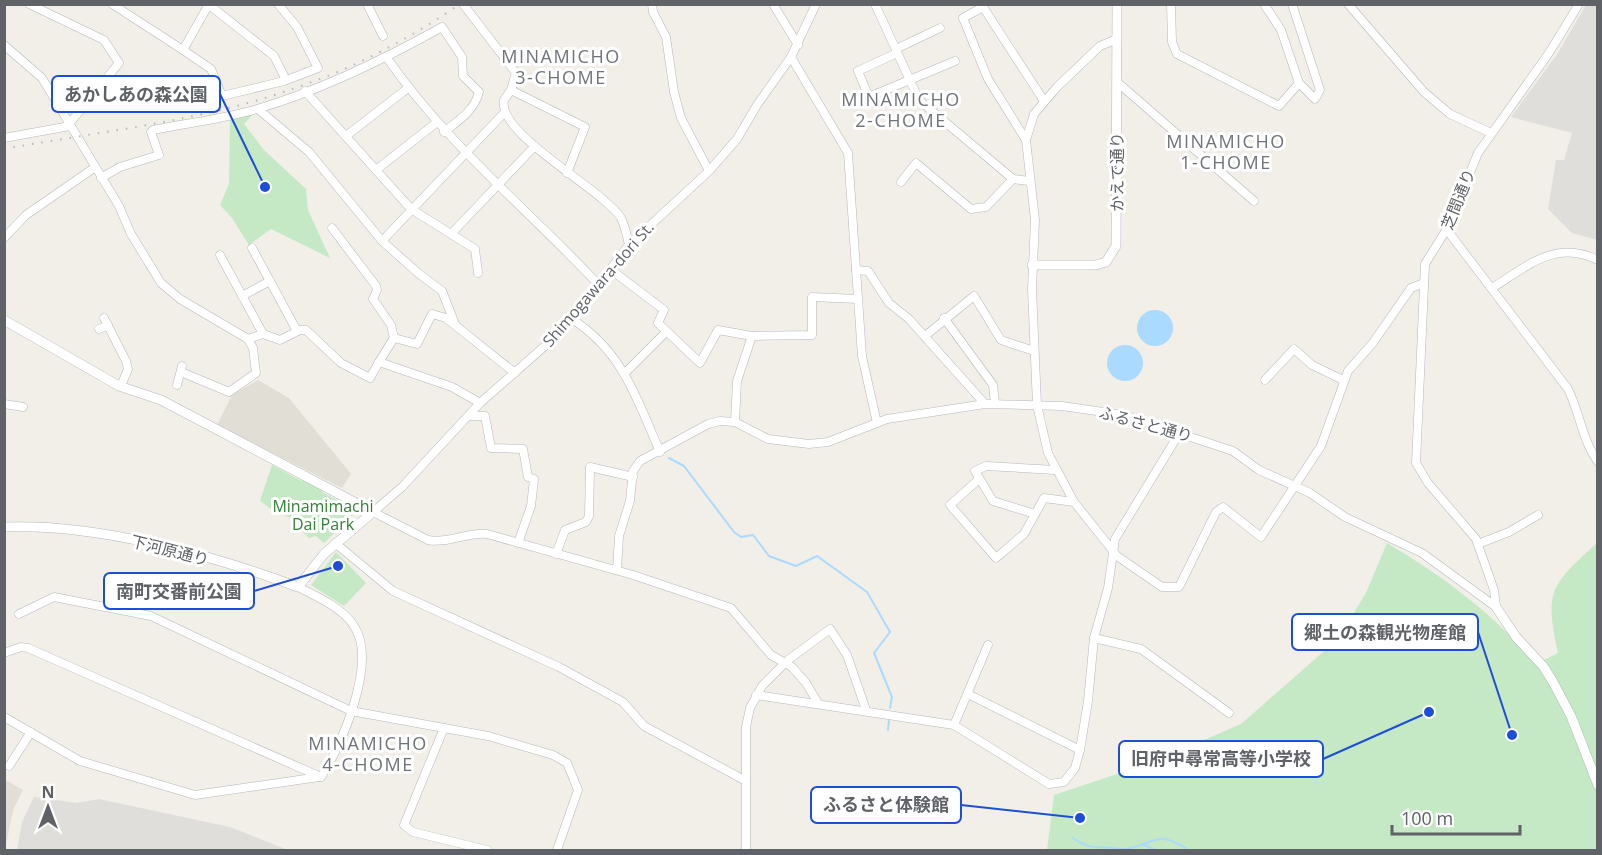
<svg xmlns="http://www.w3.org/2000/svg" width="1602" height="855" font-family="'Open Sans','Noto Sans JP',sans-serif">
<rect width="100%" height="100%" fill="#f1efe8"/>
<g fill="#e0deda">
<path d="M1586 5H1598L1597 240 1572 233 1548 209 1556 160H1564L1572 133 1511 117 1558 53Z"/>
<path d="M34 797 77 803 99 799 230 827 288 850H17L22 822Z"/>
</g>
<g fill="#e1ded6">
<path d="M258 380 289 398 351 474 342 488 217 425 232 395Z"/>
<path d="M4 779 23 790 13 810 5 850Z"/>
</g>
<g fill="#c5e8c5">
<path d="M253 114 244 124 264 150 306 189 308 210 330 258 271 229 249 245 232 218 220 205 229 184 230 117Z"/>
<path d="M272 465 301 481 305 479 322 485V492L357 511 324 543 316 536 309 538 295 524 296 520 274 511 260 501Z"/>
<path d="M1387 543C1444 577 1493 613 1536 664L1558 653C1544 590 1551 585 1597 543V850H1047L1054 795 1153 762 1241 724 1338 639 1366 593Z"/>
<path d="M336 552 366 583 344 606 311 585Z"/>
</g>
<g fill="#aadaff">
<circle cx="1155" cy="328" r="18"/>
<circle cx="1125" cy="363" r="18"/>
</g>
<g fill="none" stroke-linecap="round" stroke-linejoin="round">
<g stroke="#aadaff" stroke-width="2">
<path d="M669 458 684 466 734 532 741 537 753 535 769 556 796 566 817 556 867 592 890 632 874 653 892 697 890 708"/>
<path d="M888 730 889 720"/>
<path d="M1073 838C1090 850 1095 846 1113 848 1118 848 1123 850 1127 849 1158 842 1156 830 1189 850"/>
<path d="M1142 844 1155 850"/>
</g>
<g stroke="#b5b8bc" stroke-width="9">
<g id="minor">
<path d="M29 4 104 40 119 63 69 124"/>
<path d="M112 4 183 50"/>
<path d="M208 4 274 56 286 80"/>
<path d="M209 4 183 50 211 69 222 96 284 81 318 68 297 27 278 4"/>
<path d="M367 4 383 36"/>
<path d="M463 4 516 73 511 90 504 100C497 135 603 189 621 218 625 226 627 236 629 245"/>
<path d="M652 4 653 12 666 37 674 92 681 118 709 171"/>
<path d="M773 4 798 45"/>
<path d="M816 4 791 57 757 105 737 139 709 171 629 245 572 319 554 338 480 403 402 487 373 512 428 540C446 544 468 532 487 534L633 575 731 608 771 655 792 667 806 683 818 703"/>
<path d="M875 4 919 100 1013 179 1029 181"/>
<path d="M1171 4 1172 42 1177 54 1279 106 1299 83"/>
<path d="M1264 4 1281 30 1299 83 1315 99 1320 90 1292 4"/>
<path d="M1348 4 1424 92 1450 114 1491 133"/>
<path d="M1117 39 1100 46 1057 87 1034 114 1026 140 1035 220 1032 289 1037 405 1048 453 1074 502 1117 556 1162 587H1179L1216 512 1223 507 1261 537 1321 446 1348 371 1372 344 1411 288 1424 283"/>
<path d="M4 45 42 78 119 206 131 234 161 283 180 299 248 339 263 334 280 340 300 330H306L341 363 370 378 379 362 452 387 480 403"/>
<path d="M896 49 940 28"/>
<path d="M897 53 858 71 869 97 955 61"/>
<path d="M791 57 848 153 862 356 877 423"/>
<path d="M387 58C447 144 526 208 598 284"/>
<path d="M1117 82 1254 201"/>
<path d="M511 90 585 127 567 173"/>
<path d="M305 91 411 209 475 249 478 273"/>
<path d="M258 109 309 152 382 241 418 273 442 291 455 324"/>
<path d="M346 136 408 88"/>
<path d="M4 138 70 126"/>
<path d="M1026 140 988 79 963 18 983 7 1044 101"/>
<path d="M376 170 436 123"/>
<path d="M101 178 120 167 159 155 151 132 153 130C188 123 223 119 257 109 322 90 383 60 442 27L462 57 463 76 479 92C475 110 458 121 444 132"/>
<path d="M901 182 916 163 971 209 986 207 1013 179"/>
<path d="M332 228 376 286 377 290 373 299 391 325 394 338"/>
<path d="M1447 230 1568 389C1580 413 1582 440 1598 462"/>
<path d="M451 234 534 147"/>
<path d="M4 238 26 215 94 168"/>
<path d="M382 241 504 113"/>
<path d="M252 248 297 331"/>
<path d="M220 255 263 334"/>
<path d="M610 269 664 310 658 323 700 363 718 330 752 336 812 335V297L857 299"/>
<path d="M856 270 868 271 889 303 909 319 985 404"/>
<path d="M1492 288C1528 266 1555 239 1598 260"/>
<path d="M242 296 270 281"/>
<path d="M104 318 126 361 128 369 121 386"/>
<path d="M944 318 993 385 995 403"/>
<path d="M572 319C623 352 637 399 660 452"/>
<path d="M99 329 108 325"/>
<path d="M925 336 974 296 1001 340 1034 351"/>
<path d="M379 362 394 338 417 344 432 314 446 318 515 373"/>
<path d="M181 372 229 392 256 373 253 348 248 339"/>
<path d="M625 373 666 332"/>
<path d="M1265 380 1294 349 1312 365 1343 380"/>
<path d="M177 385 182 366"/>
<path d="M4 404 23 407"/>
<path d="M468 416H485L491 448 523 449 528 477 534 479 531 506 518 543"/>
<path d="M735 422 737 381 752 336"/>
<path d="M978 480 950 505 996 558 1024 534 1044 498 1074 502"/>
<path d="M1035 514 993 501 975 471 986 466 1055 470"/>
<path d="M335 543 393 591 559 667 623 702 644 726 746 781"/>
<path d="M1478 544 1509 532 1538 515"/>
<path d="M556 554 565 530 586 522 589 516 590 467 633 477"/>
<path d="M617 570 619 536 630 501 633 471 640 461 708 424 720 421 735 422 768 439 809 444 828 442 887 419 985 404 1062 406 1124 415 1233 451 1259 470 1310 493 1345 517 1422 553 1496 607"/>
<path d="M298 587C316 596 343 608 354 626 378 661 342 745 321 777"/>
<path d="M1496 607 1494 590 1476 539 1428 483 1416 463 1425 264 1448 227 1478 153 1549 53 1579 4"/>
<path d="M19 614 54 597 151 616 351 711 488 736 553 755 567 763 578 790 557 850"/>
<path d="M1094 638 1141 649 1229 713"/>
<path d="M4 653 21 647 28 648 321 777"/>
<path d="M968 694 1080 750"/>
<path d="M756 695 954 725 1049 784 1064 782 1075 768 1080 750 1088 701 1094 638 1108 588 1115 539 1180 432"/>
<path d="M4 717 80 761 195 795 319 777"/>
<path d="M954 725 988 645"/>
<path d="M444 728 404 825 413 832 487 850"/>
<path d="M9 766 31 732"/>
<path d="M746 850V727L750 708 762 686 788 660 830 629 847 655 866 710"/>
</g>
</g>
<g stroke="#b5b8bc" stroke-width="10">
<g id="tertiary">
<path d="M1032 265H1096L1106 262 1116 246 1117 4"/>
<path d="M4 320 119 386 161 400 373 512 324 554 298 587C212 555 96 523 4 527"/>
<path d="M1496 607 1516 637 1543 666 1553 682 1571 716 1598 785"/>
</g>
</g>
<use href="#minor" stroke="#fff" stroke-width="8"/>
<use href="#tertiary" stroke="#fff" stroke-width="9"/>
<path stroke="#b6b7b8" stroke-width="2" stroke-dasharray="1.5 8" stroke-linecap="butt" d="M4 149C102 131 205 121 298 87 356 67 409 39 460 4"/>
</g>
<g text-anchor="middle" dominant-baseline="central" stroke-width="6" stroke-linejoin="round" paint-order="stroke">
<g font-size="16" fill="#5f6368" stroke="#fff">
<text transform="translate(1117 172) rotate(-90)">かえで通り</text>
<text transform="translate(1458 199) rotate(-68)">芝間通り</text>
<text transform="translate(598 284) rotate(-49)">Shimogawara-dori St.</text>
<text transform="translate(1146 424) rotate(15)">ふるさと通り</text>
<text transform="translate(170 550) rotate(14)">下河原通り</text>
</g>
<g font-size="16" fill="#348238" stroke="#fff">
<text x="323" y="506">Minamimachi<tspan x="323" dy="18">Dai Park</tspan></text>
</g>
<g font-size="18" letter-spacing="1.5" fill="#70757a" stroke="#fff">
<text x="561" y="56">MINAMICHO<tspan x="561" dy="21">3-CHOME</tspan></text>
<text x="901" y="99">MINAMICHO<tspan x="901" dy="21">2-CHOME</tspan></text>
<text x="1226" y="141">MINAMICHO<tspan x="1226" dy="21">1-CHOME</tspan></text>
<text x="368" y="743">MINAMICHO<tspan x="368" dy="21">4-CHOME</tspan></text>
</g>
</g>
<path fill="none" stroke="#1d4ed8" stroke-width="2" d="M265 187L220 94M338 566L254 591M1512 735L1478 632M1429 712L1323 759M1080 818L961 805"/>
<g fill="#1d4ed8" stroke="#fff" stroke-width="2">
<circle cx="265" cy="187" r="6"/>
<circle cx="338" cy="566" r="6"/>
<circle cx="1512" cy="735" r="6"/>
<circle cx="1429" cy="712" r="6"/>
<circle cx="1080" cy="818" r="6"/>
</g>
<g fill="#fff" stroke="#1d4ed8" stroke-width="2">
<rect x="52" y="76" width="168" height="36" rx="6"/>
<rect x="104" y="573" width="150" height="36" rx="6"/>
<rect x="1292" y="614" width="186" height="36" rx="6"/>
<rect x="1119" y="741" width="204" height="36" rx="6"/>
<rect x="811" y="787" width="150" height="36" rx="6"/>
</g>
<g font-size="18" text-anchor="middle" font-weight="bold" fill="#5f6368">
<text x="136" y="101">あかしあの森公園</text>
<text x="179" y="598">南町交番前公園</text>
<text x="1385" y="639">郷土の森観光物産館</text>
<text x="1221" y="765">旧府中尋常高等小学校</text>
<text x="886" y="811">ふるさと体験館</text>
</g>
<rect width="1602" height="855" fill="none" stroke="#5f6368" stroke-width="12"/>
<g transform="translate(48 807)" stroke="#ffffff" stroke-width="4.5" paint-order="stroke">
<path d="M0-4.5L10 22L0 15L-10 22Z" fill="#5f6368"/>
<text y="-9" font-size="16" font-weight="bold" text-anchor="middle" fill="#5f6368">N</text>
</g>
<path d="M1392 825v9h128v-9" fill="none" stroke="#5f6368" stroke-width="3"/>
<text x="1401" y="825" font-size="18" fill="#5f6368" stroke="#ffffff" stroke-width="4.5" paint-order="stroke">100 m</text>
</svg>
